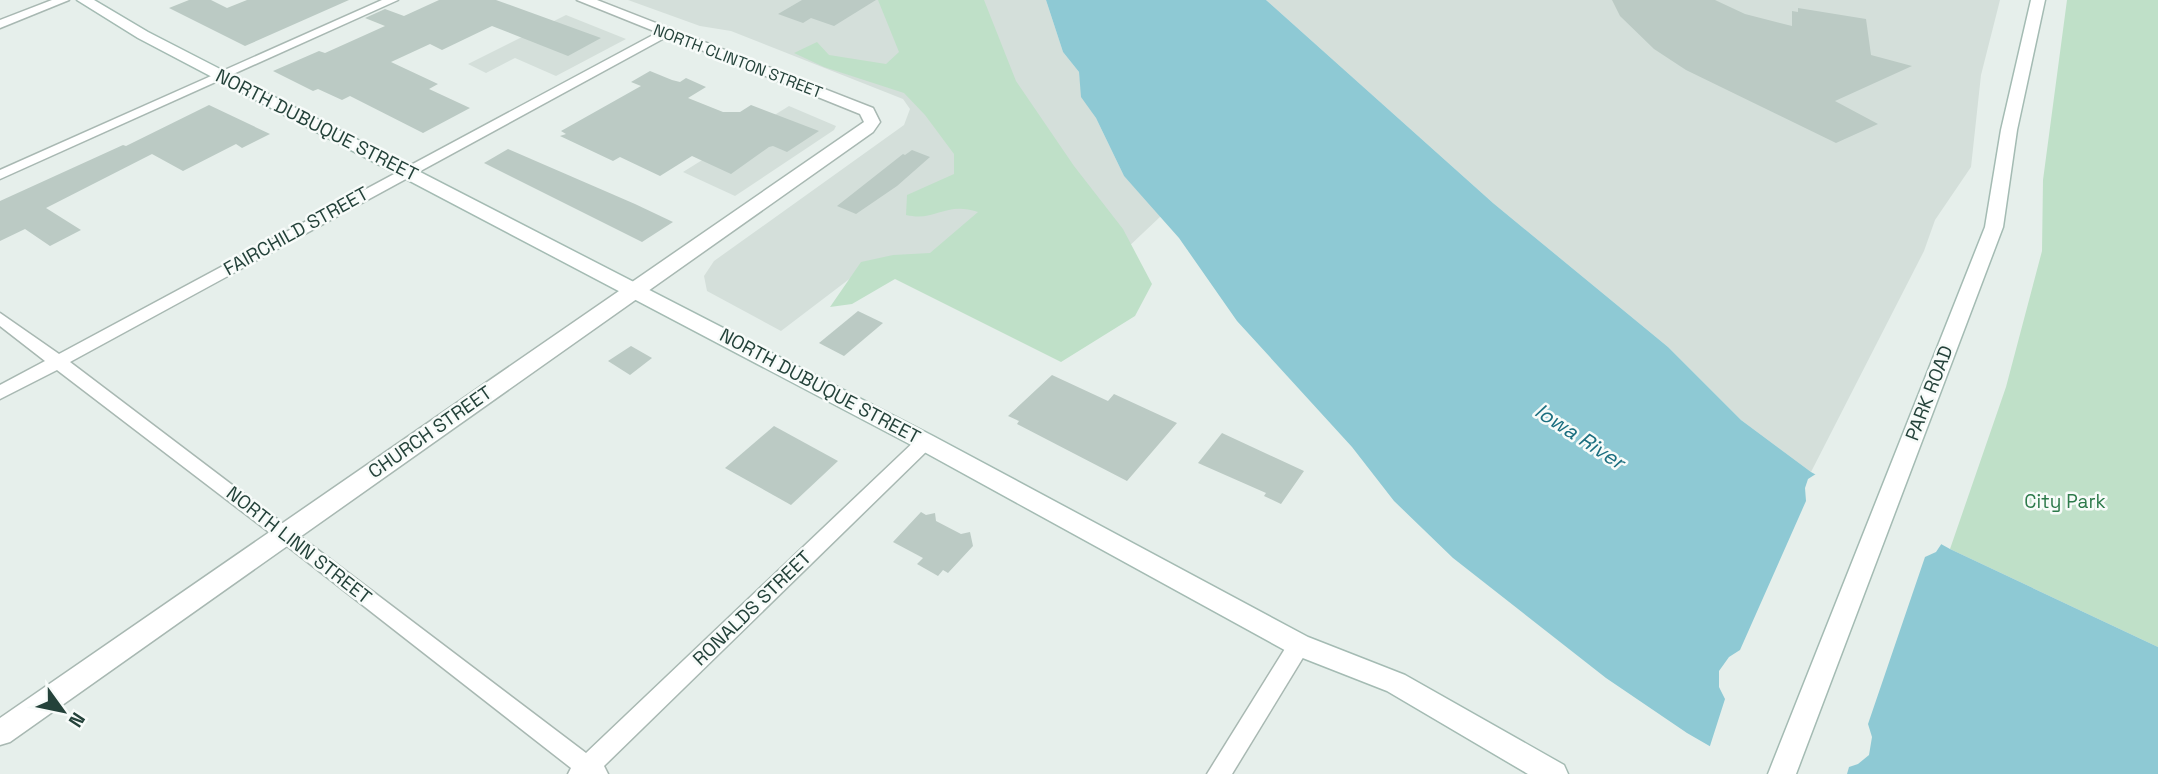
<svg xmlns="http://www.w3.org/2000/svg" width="2158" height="774" font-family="'Space Grotesk',sans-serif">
<rect width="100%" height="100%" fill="#e6efeb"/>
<g fill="#d4dfda">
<path d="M628 0H1046L1063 52 1079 72 1082 97 1096 118 1124 176 1161 216 1034 336 873 261 781 331 707 291 704 276 714 261 904 125 910 109 903 99 731 31 700 26Z"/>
<path d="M1266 0H2000L1981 75 1971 167 1935 220 1924 251 1811 472 1741 420 1668 347 1493 203Z"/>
<path d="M566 15 626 39 556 76 515 58 486 73 468 64Z"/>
<path d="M789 106 836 126 834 130 735 196 683 172Z"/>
</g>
<g fill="#bfe0c8">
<path d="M878 0H984L1016 81 1074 166 1123 229 1152 284 1135 316 1061 362 895 279 852 304 830 307 861 262 893 255 930 253 978 212C945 201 936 222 906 215L907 195 954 174V154L925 115 904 93 824 67 794 53 817 42 829 55 886 64 899 52Z"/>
<path d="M2067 0H2158V647L1950 549 2006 387 2042 251 2043 180Z"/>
</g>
<path fill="#8ec9d4" d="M1046 0H1266L1493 203 1668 347 1741 420 1811 472 1950 549 2158 647V774H1758L1687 733 1606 678 1453 558 1394 501 1352 447 1237 321 1179 238 1124 176 1096 118 1081 97 1079 72 1063 52Z"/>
<path fill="#e6efeb" d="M1819 472 1942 543 1936 552 1925 557 1868 724 1872 737 1869 755 1858 764 1849 767 1847 774H1751L1709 749 1725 699 1719 687V671L1729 657 1740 650 1806 501 1805 488 1808 479Z"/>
<g fill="#bbcac4">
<path d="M189 0H211L227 8 247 0H349L245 46 169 8Z"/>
<path d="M439 0H496L601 38 568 56 492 26 442 50 430 44 391 62 438 84 429 89 470 108 423 133 350 96 342 100 318 89 313 91 273 71 319 51 325 53 385 26 365 18 385 9 404 16Z"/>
<path d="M802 0H876L834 26 811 18 803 23 778 14Z"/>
<path d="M1612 0H1715L1745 14 1792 26V11L1798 12V8L1866 19 1871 55 1912 66 1835 101 1878 124 1836 143 1686 70 1654 49 1620 16Z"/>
<path d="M650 71 672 80 680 82 686 78 706 87 688 98 723 112H740L751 105 819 131 787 152 773 146 769 147 731 174 692 156 660 176 620 157 613 161 560 136 566 134 561 131 641 86 631 82Z"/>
<path d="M209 105 270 134 242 148 236 144 183 171 152 154 46 208 81 230 50 246 25 229 0 241V201L123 145 126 146Z"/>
<path d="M508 149 635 204 673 222 642 242 484 163Z"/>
<path d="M912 150 930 157 897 186 856 214 837 206 903 154 905 155Z"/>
<path d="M858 311 883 323 844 356 819 343Z"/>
<path d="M631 346 652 358 630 375 608 361Z"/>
<path d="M1052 375 1108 401 1114 394 1177 423 1127 481 1017 424 1019 421 1008 416Z"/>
<path d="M774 426 838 461 791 505 725 468Z"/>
<path d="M1222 433 1304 471 1281 504 1264 496 1266 493 1198 463Z"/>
<path d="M921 512 926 515 935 513 936 521 961 534 970 532 973 546 948 573 943 570 938 576 917 564 923 558 893 542Z"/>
</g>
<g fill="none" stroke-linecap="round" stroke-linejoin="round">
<g stroke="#a8b8b2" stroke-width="3">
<g id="minor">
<path d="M52 0H69L0 28V20Z"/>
<path d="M382 0H398L0 179V170Z"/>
<path d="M666 28 672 32 670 35 70 362 586 753 919 437H931L934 442 931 447 604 766 608 774H568L571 768 278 539 57 370 0 399V385L45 361 0 326V313L59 354Z"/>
<path d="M1299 636 1307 639 1310 645 1307 651 1232 774H1207L1291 639Z"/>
</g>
</g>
<g stroke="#a8b8b2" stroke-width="3">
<path id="tertiary" d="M577 0H597L873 108 880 122 873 132 10 742 0 745V718L864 122 860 114Z"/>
</g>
<g stroke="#a4bbb3" stroke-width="3">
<g id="secondary">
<path d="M77 0H94L148 32 933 436 1308 637 1405 675 1564 765 1568 774H1528L1387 691 1290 653 917 448 138 38Z"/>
<path d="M2031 0H2045L2017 130 2003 227 1796 774H1768L1985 227 2001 130Z"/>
</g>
</g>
<use href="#minor" fill="#fff" fill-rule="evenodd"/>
<use href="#tertiary" fill="#fff" fill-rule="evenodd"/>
<use href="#secondary" fill="#fff" fill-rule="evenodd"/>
</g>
<g text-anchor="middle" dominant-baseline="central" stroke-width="5" stroke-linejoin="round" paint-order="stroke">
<g font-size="16" fill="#24423a" stroke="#f7fbf9">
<text transform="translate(738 61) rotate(21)">NORTH CLINTON STREET</text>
</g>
<g font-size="19" fill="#24423a" stroke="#f7fbf9">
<text transform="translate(317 125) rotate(27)">NORTH DUBUQUE STREET</text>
<text transform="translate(296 231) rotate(-29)">FAIRCHILD STREET</text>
<text transform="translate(820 386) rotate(28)">NORTH DUBUQUE STREET</text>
<text transform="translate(1929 393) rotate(-69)">PARK ROAD</text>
<text transform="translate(430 432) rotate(-35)">CHURCH STREET</text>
<text transform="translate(299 545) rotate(38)">NORTH LINN STREET</text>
<text transform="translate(752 608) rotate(-44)">RONALDS STREET</text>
</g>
<g font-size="19" fill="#2d7a4b" stroke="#f7fbf9">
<text x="2065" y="501">City Park</text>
</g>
<g font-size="21" font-style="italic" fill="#1c6f80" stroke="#f7fbf9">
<text transform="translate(1580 436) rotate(33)">Iowa River</text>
</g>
</g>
<g transform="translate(63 711) rotate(123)" stroke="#f7fbf9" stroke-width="5" paint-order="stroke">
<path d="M0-5L12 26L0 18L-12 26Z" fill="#24423a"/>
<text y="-10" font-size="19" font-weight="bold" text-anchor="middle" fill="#24423a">N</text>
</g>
</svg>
